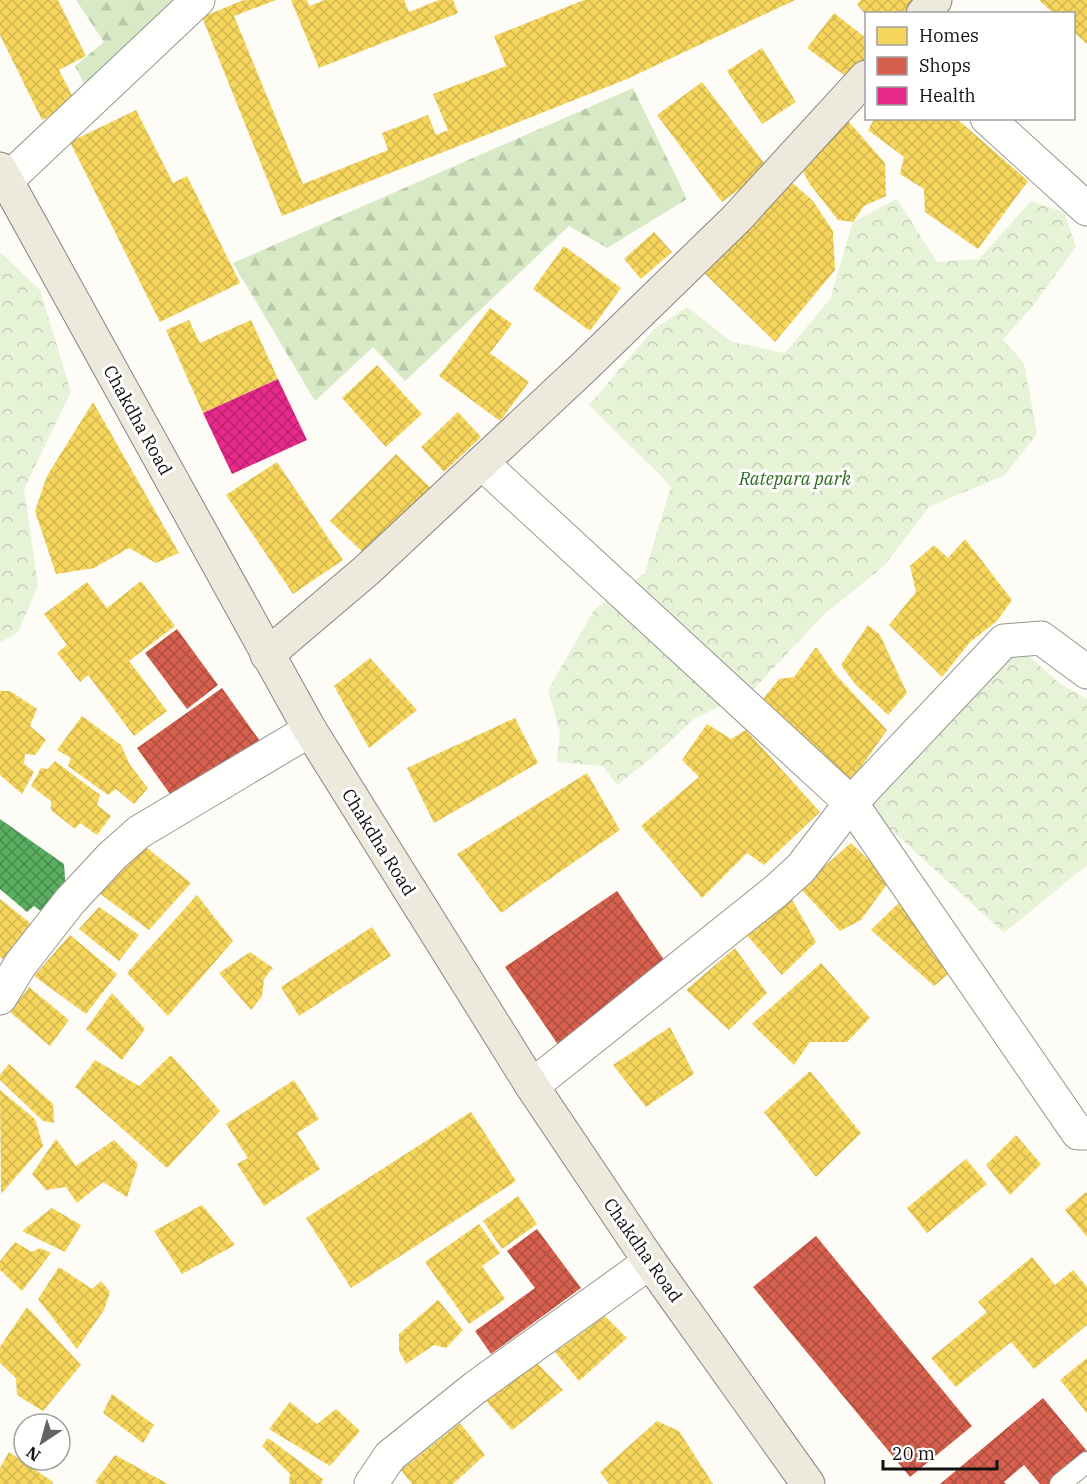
<svg xmlns="http://www.w3.org/2000/svg" width="1087" height="1484" font-family="'IBM Plex Serif',serif">
<defs>
<pattern id="forest-firs" width="22" height="20" patternUnits="userSpaceOnUse" patternTransform="scale(1.5)"><rect width="22" height="20" fill="#d8eac5"/><path d="M5 1l3.5 6h-7zM16 11l3.5 6h-7z" fill="#b8c8a8"/></pattern>
<pattern id="park-crowns" width="20" height="18" patternUnits="userSpaceOnUse" patternTransform="scale(1.5)"><rect width="20" height="18" fill="#e7f3d7"/><path d="M2 6a3 3 0 1 1 6 0M12 15a3 3 0 1 1 6 0" fill="none" stroke="#c5cfb8"/></pattern>
<pattern id="homes-cross-hatch" width="8" height="8" patternUnits="userSpaceOnUse" patternTransform="scale(1.5)"><rect width="8" height="8" fill="#f6d55c"/><path d="M0 0l8 8M0 8l8-8" fill="none" stroke="#d2b64f"/></pattern>
<pattern id="shops-cross-hatch" width="8" height="8" patternUnits="userSpaceOnUse" patternTransform="scale(1.5)"><rect width="8" height="8" fill="#d6604d"/><path d="M0 0l8 8M0 8l8-8" fill="none" stroke="#ac4e3f"/></pattern>
<pattern id="health-cross-hatch" width="8" height="8" patternUnits="userSpaceOnUse" patternTransform="scale(1.5)"><rect width="8" height="8" fill="#e7298a"/><path d="M0 0l8 8M0 8l8-8" fill="none" stroke="#ba226f"/></pattern>
<pattern id="public-cross-hatch" width="8" height="8" patternUnits="userSpaceOnUse" patternTransform="scale(1.5)"><rect width="8" height="8" fill="#5aae61"/><path d="M0 0l8 8M0 8l8-8" fill="none" stroke="#498c4f"/></pattern>
</defs>
<rect width="100%" height="100%" fill="#fdfcf7"/>
<g fill="url(#forest-firs)">
<path d="M76 0H179L129 88 97 109 75 66 104 42Z"/>
<path d="M633 88 687 199 607 248 569 226 405 381 373 347 315 401 233 263Z"/>
</g>
<g fill="url(#park-crowns)">
<path d="M897 199 937 262 979 259 1031 201 1064 212 1076 247 1032 307 1003 339 1024 363 1037 434 1005 475 929 507 884 566 823 615 753 690 694 719 654 756 617 785 603 766 557 762 560 732 548 690 594 610 645 573 671 486 589 405 654 329 687 307 732 342 785 353 830 299 853 222Z"/>
<path d="M0 252 40 290 71 392 24 489 38 586 18 632 0 643Z"/>
<path d="M1010 639 1059 683 1087 699V865L1004 933 874 814 866 786Z"/>
</g>
<g fill="url(#homes-cross-hatch)">
<path d="M0 0H58L86 56 59 70 76 103 42 120 0 35Z"/>
<path d="M244 0H276L234 16 303 184 388 150 382 133 428 115 436 135 448 130 433 94 506 66 494 36 584 0H795L627 79 282 216 202 17Z"/>
<path d="M291 0H307L309 6 325 0H404L409 12 439 0H453L458 13 319 68Z"/>
<path d="M861 0H923L909 14H865L857 4Z"/>
<path d="M1039 0H1087V44L1074 32V14H1054Z"/>
<path d="M834 13 866 38V59L851 80 807 48Z"/>
<path d="M762 48 796 102 762 124 727 71Z"/>
<path d="M702 82 768 168 722 202 657 115Z"/>
<path d="M136 110 173 183 187 176 240 283 160 322 70 142Z"/>
<path d="M842 114 885 163 886 196 864 206 853 222 838 220 809 183 802 169Z"/>
<path d="M875 118H956L1028 181 978 249 925 212 924 189 900 174 904 157 868 130Z"/>
<path d="M788 179 813 201 833 231 835 270 775 342 700 269Z"/>
<path d="M654 232 672 252 641 279 624 259Z"/>
<path d="M564 246 621 288 590 331 533 289Z"/>
<path d="M490 308 512 324 490 353 529 382 500 421 439 376Z"/>
<path d="M189 320 200 343 251 320 278 379 203 413 166 330Z"/>
<path d="M377 365 422 414 386 447 342 398Z"/>
<path d="M93 402 179 553 156 563 129 548 94 568 56 574 35 511 47 476Z"/>
<path d="M458 412 481 437 444 472 421 447Z"/>
<path d="M396 454 442 499 372 561 330 521Z"/>
<path d="M277 462 343 560 293 594 226 495Z"/>
<path d="M965 539 1012 600 997 621 970 642 942 677 889 625 916 592 910 566 934 545 948 558Z"/>
<path d="M141 581 175 626 129 661 167 711 134 736 88 675 80 682 57 653 67 645 44 614 87 582 107 608Z"/>
<path d="M868 625 880 635 907 693 888 715 855 684 841 665Z"/>
<path d="M816 647 836 675 887 730 847 787 758 705 779 679 794 677Z"/>
<path d="M370 658 417 710 369 748 334 686Z"/>
<path d="M0 691H10L37 709 30 726 46 740 35 755 25 754 24 764 34 772 22 794 0 775Z"/>
<path d="M82 716 121 745 130 765 148 788 134 804 116 789 108 795 68 766 71 758 57 750Z"/>
<path d="M515 718 538 763 434 823 407 768Z"/>
<path d="M707 724 731 739 746 730 820 812 764 865 747 853 702 898 641 826 699 777 682 760Z"/>
<path d="M55 761 100 795 97 805 111 816 97 835 80 823 75 829 51 810V801L31 786 41 768 48 769Z"/>
<path d="M587 773 620 830 501 913 457 854Z"/>
<path d="M851 843 890 880 861 920 840 931 800 888Z"/>
<path d="M142 844 191 883 149 930 95 890Z"/>
<path d="M785 887 816 942 782 975 744 932Z"/>
<path d="M908 894 966 959 934 986 871 930Z"/>
<path d="M197 895 233 941 168 1016 127 973Z"/>
<path d="M0 899 39 930 12 966 0 957Z"/>
<path d="M99 907 139 935 119 961 79 929Z"/>
<path d="M372 927 391 956 299 1016 281 987Z"/>
<path d="M70 935 117 974 86 1014 34 976Z"/>
<path d="M735 948 767 993 729 1030 686 990Z"/>
<path d="M250 952 273 968 264 979 262 996 251 1010 219 973Z"/>
<path d="M821 963 870 1018 847 1042H810L794 1065 752 1024Z"/>
<path d="M29 987 69 1020 50 1046 10 1012Z"/>
<path d="M112 993 145 1029 122 1060 86 1029Z"/>
<path d="M670 1027 694 1074 646 1107 613 1065Z"/>
<path d="M171 1055 220 1111 167 1168 75 1087 95 1060 139 1086Z"/>
<path d="M9 1064 53 1104 54 1123 43 1121 0 1080V1075Z"/>
<path d="M810 1071 861 1133 816 1177 764 1112Z"/>
<path d="M294 1080 319 1119 297 1133 320 1169 264 1206 237 1164 248 1158 226 1124Z"/>
<path d="M0 1090 35 1119 43 1146 1 1194Z"/>
<path d="M471 1112 516 1181 351 1288 306 1218Z"/>
<path d="M1016 1135 1041 1164 1010 1195 986 1165Z"/>
<path d="M56 1139 76 1166 114 1140 138 1164 127 1197 103 1182 77 1203 66 1187 46 1190 32 1174Z"/>
<path d="M966 1159 987 1184 927 1233 907 1208Z"/>
<path d="M1086 1192 1087 1194V1237L1065 1210Z"/>
<path d="M518 1196 537 1224 502 1249 483 1221Z"/>
<path d="M202 1205 235 1245 182 1274 154 1231Z"/>
<path d="M52 1208 81 1225 65 1252 22 1231Z"/>
<path d="M479 1224 500 1253 482 1266 505 1299 469 1324 425 1262Z"/>
<path d="M15 1242 32 1252 40 1248 51 1253 22 1291 0 1270V1261Z"/>
<path d="M1032 1257 1055 1285 1073 1270 1087 1287V1325L1034 1369 1011 1342 956 1387 931 1358 987 1312 978 1302Z"/>
<path d="M59 1267 92 1289 101 1281 110 1292 104 1310 77 1349 38 1299Z"/>
<path d="M438 1300 463 1330 446 1348 434 1345 406 1364 399 1351V1334Z"/>
<path d="M27 1307 81 1365 43 1411 17 1395 16 1378 0 1363V1347Z"/>
<path d="M605 1316 627 1338 579 1381 555 1352Z"/>
<path d="M1087 1358V1413L1060 1380Z"/>
<path d="M536 1362 563 1390 512 1430 485 1400Z"/>
<path d="M112 1394 154 1425 143 1443 103 1413Z"/>
<path d="M290 1402 317 1424 336 1409 360 1431 330 1466 269 1429Z"/>
<path d="M657 1421 679 1431 713 1484H609L600 1472Z"/>
<path d="M460 1423 485 1455 453 1484H412L401 1470Z"/>
<path d="M268 1438 323 1479 321 1484H289L290 1474 262 1446Z"/>
<path d="M9 1452 53 1482 52 1484H0V1468Z"/>
<path d="M115 1455 168 1484H98L95 1482Z"/>
</g>
<g fill="url(#shops-cross-hatch)">
<path d="M177 629 218 685 187 709 145 653Z"/>
<path d="M222 688 260 741 175 801 137 748Z"/>
<path d="M617 891 671 970 559 1046 505 967Z"/>
<path d="M537 1229 581 1288 491 1354 475 1331 535 1288 507 1251Z"/>
<path d="M816 1236 972 1426 910 1477 753 1287Z"/>
<path d="M1043 1398 1087 1451V1453L1050 1484H1040L1024 1465 1004 1482 1006 1484H940Z"/>
</g>
<path fill="url(#health-cross-hatch)" d="M278 379 307 440 232 474 203 413Z"/>
<path fill="url(#public-cross-hatch)" d="M0 819 64 864 66 892 49 917 34 906 27 912 0 889Z"/>
<g fill="none" stroke-linecap="round" stroke-linejoin="round">
<g stroke="#979795" stroke-width="22">
<path id="lane" d="M1060 1484 1087 1462"/>
</g>
<g stroke="#979795" stroke-width="35">
<g id="street">
<path d="M987 118 1087 209"/>
<path d="M7 180 198 0"/>
<path d="M482 463 851 803 1078 1133H1087"/>
<path d="M0 998 20 965 70 901 112 856 139 832 310 730"/>
<path d="M532 1086 777 890 801 868 851 803 1004 641 1041 638 1087 672"/>
<path d="M371 1484 390 1456 476 1387 650 1262"/>
</g>
</g>
<g stroke="#858482" stroke-width="35">
<g id="primary">
<path d="M923 14 935 0"/>
<path d="M0 169 310 730 532 1086 650 1262 808 1484"/>
<path d="M267 655 367 570 584 367 737 218 866 77"/>
</g>
</g>
<use href="#lane" stroke="#fffffe" stroke-width="20"/>
<use href="#street" stroke="#fffffe" stroke-width="33"/>
<use href="#primary" stroke="#ede9dc" stroke-width="33"/>
</g>
<g text-anchor="middle" dominant-baseline="central" stroke-width="6" stroke-linejoin="round" paint-order="stroke">
<g font-size="18" fill="#111" stroke="#fff">
<text transform="translate(138 420) rotate(61)">Chakdha Road</text>
<text transform="translate(379 842) rotate(58)">Chakdha Road</text>
<text transform="translate(643 1250) rotate(55)">Chakdha Road</text>
</g>
<g font-size="18" font-style="italic" fill="#2f6b1f" stroke="#fff">
<text x="795" y="478">Ratepara park</text>
</g>
</g>
<rect x="865" y="12" width="210" height="108" fill="#ffffff" stroke="#a0a0a0" stroke-width="1.5"/>
<rect x="877" y="27" width="30" height="18" fill="#f6d55c" stroke="#a0a0a0" stroke-width="1.5"/>
<text x="919" y="42" font-size="18" fill="#111111">Homes</text>
<rect x="877" y="57" width="30" height="18" fill="#d6604d" stroke="#a0a0a0" stroke-width="1.5"/>
<text x="919" y="72" font-size="18" fill="#111111">Shops</text>
<rect x="877" y="87" width="30" height="18" fill="#e7298a" stroke="#a0a0a0" stroke-width="1.5"/>
<text x="919" y="102" font-size="18" fill="#111111">Health</text>
<g transform="translate(42 1442) rotate(216)"><circle r="28" fill="#ffffff" stroke="#a0a0a0" stroke-width="1.5"/>
<path d="M0-4.5L10 22L0 15L-10 22Z" fill="#646362"/>
<text y="-9" font-size="16" font-weight="bold" text-anchor="middle" fill="#111111">N</text>
</g>
<path d="M883 1460v9h114v-9" fill="none" stroke="#111111" stroke-width="3"/>
<text x="892" y="1460" font-size="18" fill="#111111" stroke="#ffffff" stroke-width="4.5" paint-order="stroke">20 m</text>
</svg>
